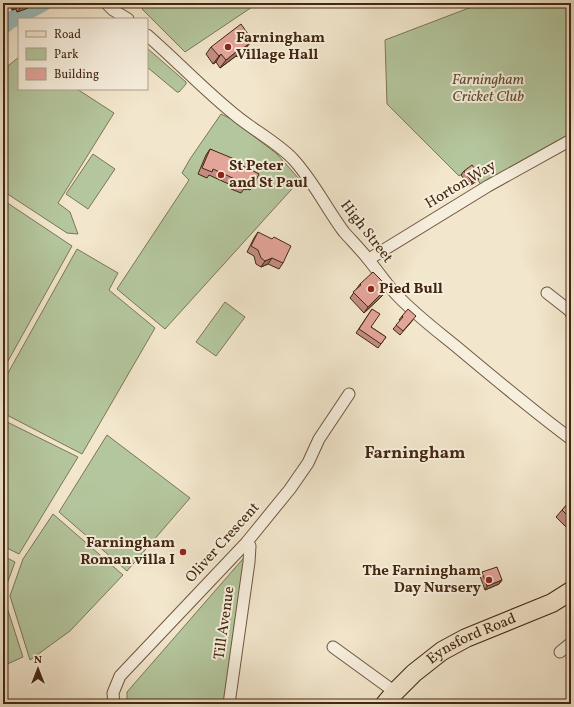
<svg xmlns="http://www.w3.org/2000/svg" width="574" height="707" font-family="Vollkorn,serif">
<rect width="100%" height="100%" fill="#f2e6cc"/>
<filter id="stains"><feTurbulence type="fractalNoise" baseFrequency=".005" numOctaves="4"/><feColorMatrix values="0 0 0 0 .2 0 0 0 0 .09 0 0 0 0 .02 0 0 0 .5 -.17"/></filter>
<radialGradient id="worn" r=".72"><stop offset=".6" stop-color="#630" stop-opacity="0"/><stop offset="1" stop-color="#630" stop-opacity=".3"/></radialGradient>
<g fill="#b4c69d" stroke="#7c7656">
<path d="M148 3H258L185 52 142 9Z"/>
<path d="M482 3H571V139L483 188 470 168 459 176 387 104 385 40Z"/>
<path d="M147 48 186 82V84L179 92H177L147 67Z"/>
<path d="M19 57V89H77L114 113 58 203 70 212 78 234 67 233 3 191V70Z"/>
<path d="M221 114 231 119 277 154 300 180 165 329 117 289 189 180 182 173 190 159Z"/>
<path d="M93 154 115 169 88 209 66 194Z"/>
<path d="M3 200 72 246 3 370Z"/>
<path d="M77 249 118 273 109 290 155 328 82 454 3 413V382Z"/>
<path d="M225 302 245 317 216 356 196 342Z"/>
<path d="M3 420 78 457 19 554 3 546Z"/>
<path d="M107 435 190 498 127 571 59 512Z"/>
<path d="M53 514 123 575 70 631 30 660 10 596 23 559Z"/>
<path d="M248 553 229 704H127V692Z"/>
<path d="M3 556 15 562 3 595 23 657 3 666Z"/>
</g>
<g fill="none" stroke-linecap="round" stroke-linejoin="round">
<path stroke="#9cbebc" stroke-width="17" d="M3 26 9 21 43 3"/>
<g stroke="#6f573f" stroke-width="13">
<g id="minor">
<path d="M106 3 113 10 128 19"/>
<path d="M147 35C177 61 204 90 234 114 253 130 275 141 292 158 313 180 326 208 344 232 352 241 361 250 368 259 377 270 385 282 394 292 413 313 436 330 458 348 495 379 532 410 571 439"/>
<path d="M369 259 488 186 571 140"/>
<path d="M547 293 570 311 571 313"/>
<path d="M333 647 395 692"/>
<path d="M560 652 571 643"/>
<path d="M114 704 113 693 120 676 246 543 290 489 308 463 319 439 349 394"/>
<path d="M229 704 249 562 250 546"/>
</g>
</g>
<g stroke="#432710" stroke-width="20">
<g id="primary">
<path id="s1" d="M385 704 395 692 414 673 442 651 466 638 552 603 571 591"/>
</g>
</g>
<use href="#minor" stroke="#f7efde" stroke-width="11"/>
<use href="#primary" stroke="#f2e6cc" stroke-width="18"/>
</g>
<g fill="#c38d84" stroke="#432710">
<path d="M3 3H30L31 4 28 8 17 12 16 9 12 10 10 6Z"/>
<path d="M246 38 244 51 237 57 236 56 220 68 216 62 213 64 206 54 211 47Z"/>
<path d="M210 149 243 166 254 184 250 190 247 189 246 190 244 189 241 193 231 189 233 186 209 175 207 178 198 174 206 155Z"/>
<path d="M464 171 480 177 477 181 469 186 461 175Z"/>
<path d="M258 232 283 263 279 269 268 264 261 267 256 264 254 256 247 252 254 238Z"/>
<path d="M360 284 386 287 383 295 364 313 350 298Z"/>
<path d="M372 309 371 327 386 337 378 348 356 333Z"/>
<path d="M402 316 413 320 400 335 393 329 400 321 399 320Z"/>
<path d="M571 500V532L556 517 562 510Z"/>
<path d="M482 572 502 580 499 584 485 590 480 576Z"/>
</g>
<g fill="#9f736c" stroke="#432710">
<path d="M12 3 10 6 3 11V9Z"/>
<path d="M31 4 28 8 17 12 20 8Z"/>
<path d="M18 5 16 9 12 10 15 6Z"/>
<path d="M250 43 244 51 237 57 242 49Z"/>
<path d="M241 48 236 56 220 68 226 60Z"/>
<path d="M221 54 216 62 213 64 219 56Z"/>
<path d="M480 177 477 181 469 186 472 182Z"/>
<path d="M272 258 268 264 261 267 265 261Z"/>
<path d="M386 289 383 295 364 313 368 307Z"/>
<path d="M502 580 499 584 485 590 487 586Z"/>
</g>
<g fill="#e3a49a" stroke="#432710">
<path d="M3 3H12L3 9Z"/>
<path d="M13 3H30L31 4 20 8 18 5 15 6Z"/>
<path d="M241 24 248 34 245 37 250 43 242 49 241 48 226 60 221 54 219 56 211 47Z"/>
<path d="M210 149 244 163 243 166 259 174 254 184 251 183 250 184 247 182 245 187 236 183 237 180 213 169 212 172 202 168Z"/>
<path d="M472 165 480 177 472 182 464 171Z"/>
<path d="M258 232 272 239 274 237 291 246 283 263 272 258 265 261 261 258 258 250 251 246Z"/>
<path d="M373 272 387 286 386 287V289L368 307 353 292 361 285 360 284Z"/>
<path d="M372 309 380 314 371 327 386 337 381 344 359 329Z"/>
<path d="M408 309 416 316 403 331 396 325 403 317 402 316Z"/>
<path d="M571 500V519L562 510Z"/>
<path d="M497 567 502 580 487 586 482 572Z"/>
</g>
<g fill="#8f2418" stroke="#f7efde" stroke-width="1.5">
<circle cx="228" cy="47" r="4"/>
<circle cx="221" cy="175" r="4"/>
<circle cx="371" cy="289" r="4"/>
<circle cx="183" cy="552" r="4"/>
<circle cx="489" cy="580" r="4"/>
</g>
<g text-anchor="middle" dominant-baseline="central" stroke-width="4" stroke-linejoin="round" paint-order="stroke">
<g font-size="15" font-weight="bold" fill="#432710" stroke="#f7efde" text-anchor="start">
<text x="236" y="38">Farningham<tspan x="236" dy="17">Village Hall</tspan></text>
<text x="229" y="166">St Peter<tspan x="229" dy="17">and St Paul</tspan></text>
<text x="379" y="289">Pied Bull</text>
<text x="175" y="543" text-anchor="end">Farningham<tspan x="175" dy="17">Roman villa I</tspan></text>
<text x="481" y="571" text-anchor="end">The Farningham<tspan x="481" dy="17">Day Nursery</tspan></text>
</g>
<g font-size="15" font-style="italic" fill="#5f4f33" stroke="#f7efde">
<text x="488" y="80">Farningham<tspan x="488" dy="17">Cricket Club</tspan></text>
</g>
<g font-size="15" fill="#432710" stroke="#f7efde">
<text transform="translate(461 185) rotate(-31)">Horton Way</text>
<text transform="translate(366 232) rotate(52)">High Street</text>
<text transform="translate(223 543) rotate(-48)">Oliver Crescent</text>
<text transform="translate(225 623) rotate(-82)">Till Avenue</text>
<text stroke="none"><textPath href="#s1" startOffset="110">Eynsford Road</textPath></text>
</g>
<g font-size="17" font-weight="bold" fill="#432710" stroke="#f7efde">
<text x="415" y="453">Farningham</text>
</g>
</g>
<rect width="574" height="707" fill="none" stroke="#f2e6cc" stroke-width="16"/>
<rect x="4" y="4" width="566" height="699" fill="none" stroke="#432710" stroke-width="2"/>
<rect x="8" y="8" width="558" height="691" fill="none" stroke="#432710"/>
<rect x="18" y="18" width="130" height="72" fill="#f7efde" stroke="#af9f8c"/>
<rect x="26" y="31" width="20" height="6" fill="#f2e6cc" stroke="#af9f8c"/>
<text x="54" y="38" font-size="12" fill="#432710">Road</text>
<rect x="26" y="48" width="20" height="12" fill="#b4c69d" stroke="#af9f8c"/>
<text x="54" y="58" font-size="12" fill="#432710">Park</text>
<rect x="26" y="68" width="20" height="12" fill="#e3a49a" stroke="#af9f8c"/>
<text x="54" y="78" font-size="12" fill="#432710">Building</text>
<g transform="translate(38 669)" stroke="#f7efde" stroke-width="3" paint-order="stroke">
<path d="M0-3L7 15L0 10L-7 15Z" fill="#432710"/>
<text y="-6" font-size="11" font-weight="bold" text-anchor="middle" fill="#432710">N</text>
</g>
<rect width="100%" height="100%" filter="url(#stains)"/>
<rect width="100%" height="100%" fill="url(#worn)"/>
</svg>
